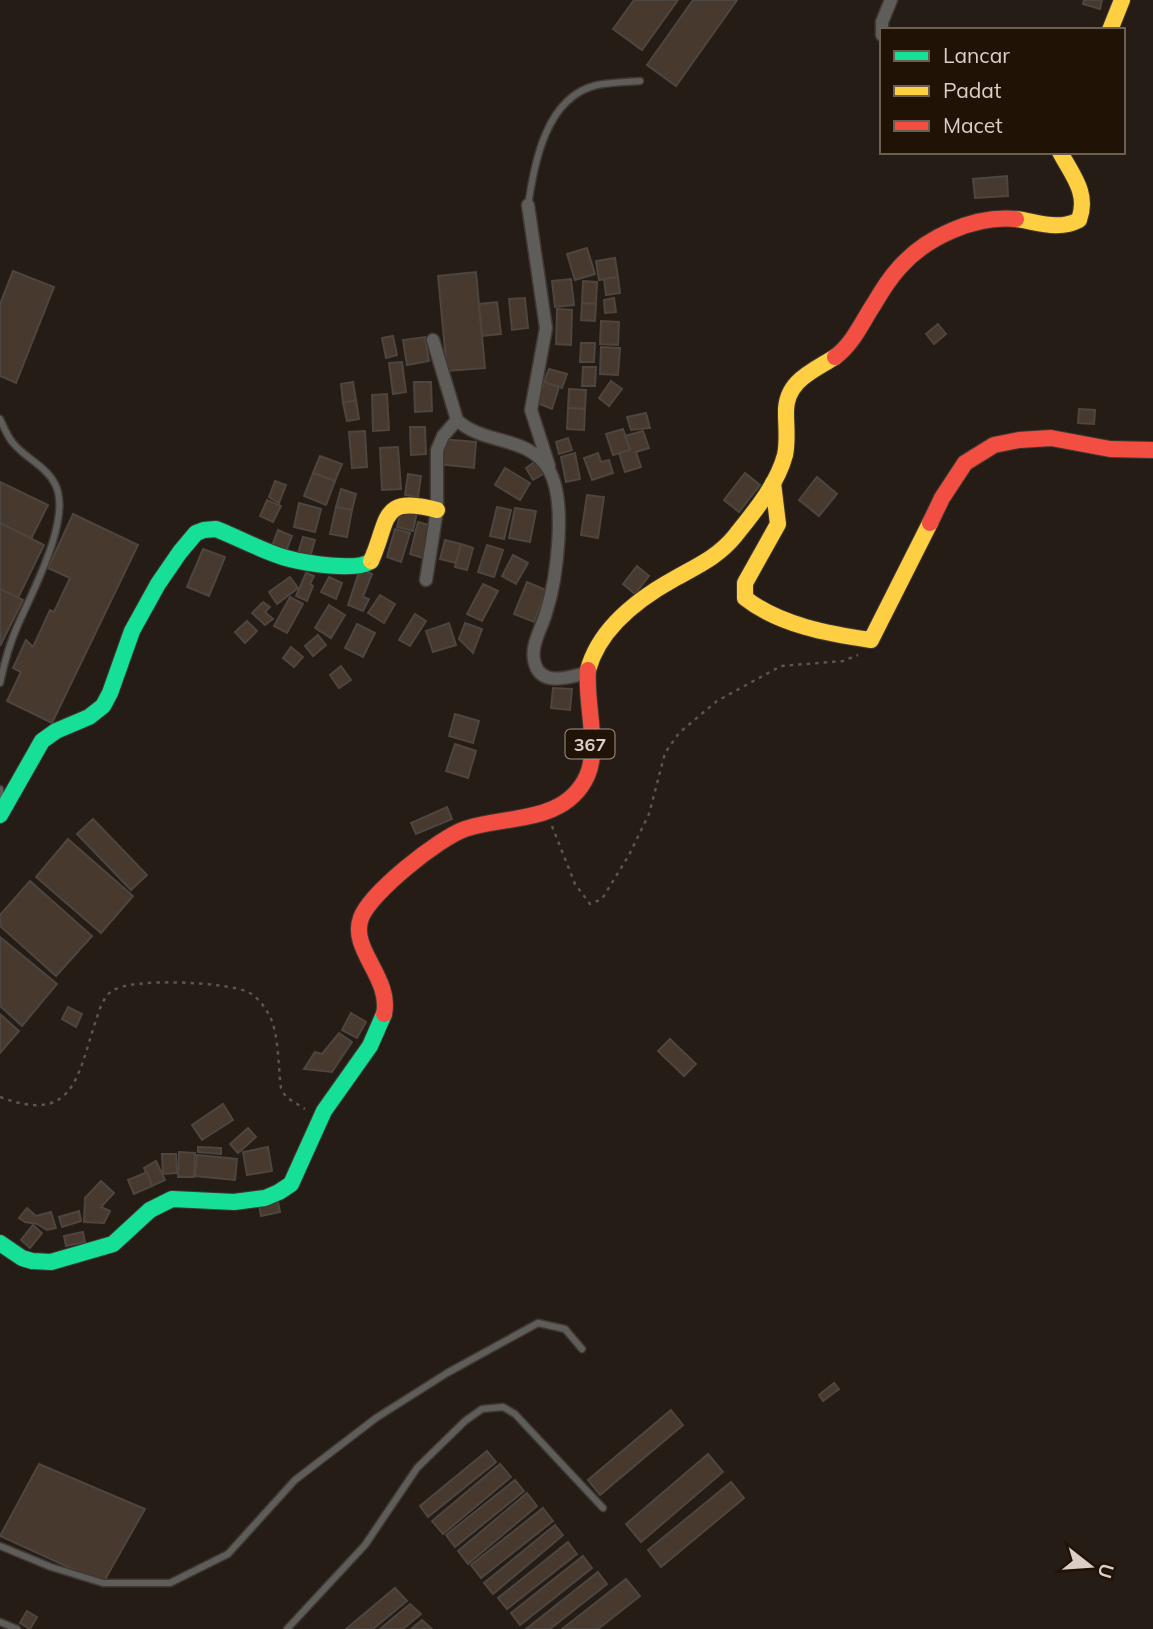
<svg xmlns="http://www.w3.org/2000/svg" width="1153" height="1629" font-family="Mulish,sans-serif">
<rect width="100%" height="100%" fill="#251c15"/>
<g fill="#48392e" stroke="#4d453f" stroke-width="2">
<path d="M634 0H678L642 50 613 29Z"/>
<path d="M693 0H737L676 86 647 65Z"/>
<path d="M1084 0H1102L1100 9 1083 4Z"/>
<path d="M1007 176 1008 196 975 198 973 179Z"/>
<path d="M587 248 595 274 575 280 567 254Z"/>
<path d="M615 258 618 277 599 280 596 261Z"/>
<path d="M13 271 54 287 16 383 0 376V304Z"/>
<path d="M476 272 485 368 447 371 438 276Z"/>
<path d="M618 277 620 293 606 295 604 279Z"/>
<path d="M571 279 574 305 555 307 552 281Z"/>
<path d="M583 281 597 282 596 304 582 303Z"/>
<path d="M525 298 528 328 512 330 509 299Z"/>
<path d="M614 298 616 312 605 313 604 300Z"/>
<path d="M497 302 501 334 482 336 479 304Z"/>
<path d="M582 303 596 304 595 321 581 320Z"/>
<path d="M557 309 572 310 571 345 556 344Z"/>
<path d="M601 321 619 322 618 345 600 344Z"/>
<path d="M938 324 946 334 934 344 926 334Z"/>
<path d="M393 336 397 355 386 358 382 338Z"/>
<path d="M425 337 429 361 407 365 403 340Z"/>
<path d="M581 343H595L594 362H580Z"/>
<path d="M601 347 620 348 618 375 600 374Z"/>
<path d="M402 362 406 392 393 394 389 363Z"/>
<path d="M583 367H596L595 386H582Z"/>
<path d="M549 369 567 374 562 388 544 382Z"/>
<path d="M611 381 622 389 609 406 599 398Z"/>
<path d="M353 382 356 400 343 403 341 384Z"/>
<path d="M414 382H431L432 411 415 412Z"/>
<path d="M544 382 559 387 552 409 537 403Z"/>
<path d="M569 389 586 390 585 409 568 408Z"/>
<path d="M387 394 389 430 373 431 372 395Z"/>
<path d="M356 400 359 419 347 421 343 403Z"/>
<path d="M568 408 585 409 584 430 567 429Z"/>
<path d="M1079 409 1095 410 1094 424 1078 423Z"/>
<path d="M646 413 650 428 631 430 627 417Z"/>
<path d="M410 427H425L426 454 411 455Z"/>
<path d="M623 429 630 450 613 455 606 434Z"/>
<path d="M365 431 367 467 352 468 349 432Z"/>
<path d="M643 431 649 448 636 452 641 467 625 472 619 453 630 450 625 436Z"/>
<path d="M568 438 572 450 559 454 556 442Z"/>
<path d="M441 439 476 442 474 468 439 464Z"/>
<path d="M398 447 401 489 382 490 380 448Z"/>
<path d="M575 453 580 479 566 482 561 457Z"/>
<path d="M598 453 601 462 609 460 613 473 592 480 584 458Z"/>
<path d="M320 456 342 464 335 481 313 473Z"/>
<path d="M536 461 550 470 533 480 526 468Z"/>
<path d="M505 468 530 483 520 500 495 485Z"/>
<path d="M313 473 335 481 326 505 304 496Z"/>
<path d="M745 473 760 485 739 512 724 500Z"/>
<path d="M408 474 421 476 418 497 405 495Z"/>
<path d="M817 477 837 494 819 516 799 500Z"/>
<path d="M275 481 286 485 279 503 269 497Z"/>
<path d="M0 482 48 505 31 539 0 523Z"/>
<path d="M341 489 356 494 352 510 336 507Z"/>
<path d="M587 495 604 497 598 538 581 535Z"/>
<path d="M267 500 281 506 273 522 260 516Z"/>
<path d="M299 503 321 509 315 532 294 527Z"/>
<path d="M336 507 352 510 347 537 330 534Z"/>
<path d="M497 507 511 510 504 539 490 536Z"/>
<path d="M402 508 417 512 413 531 397 527Z"/>
<path d="M515 508 536 511 530 542 509 538Z"/>
<path d="M73 514 138 545 52 723 7 701 21 672 13 668 26 640 33 647 50 610 54 612 70 578 48 568Z"/>
<path d="M418 522 432 526 423 558 410 554Z"/>
<path d="M0 523 44 545 18 598 0 589Z"/>
<path d="M395 529 410 533 401 562 387 557Z"/>
<path d="M278 530 292 536 285 554 271 549Z"/>
<path d="M303 537 315 540 310 557 298 553Z"/>
<path d="M445 540 461 544 456 563 440 559Z"/>
<path d="M461 544 473 548 467 570 455 567Z"/>
<path d="M487 545 503 550 494 577 478 572Z"/>
<path d="M203 549 225 557 209 596 187 587Z"/>
<path d="M513 555 528 563 516 584 502 576Z"/>
<path d="M637 566 649 576 635 594 623 584Z"/>
<path d="M360 569 372 574 363 597 369 599 363 611 348 605Z"/>
<path d="M306 573 314 576 310 584 313 586 307 601 296 596Z"/>
<path d="M290 577 298 588 277 604 269 592Z"/>
<path d="M329 577 342 583 336 599 321 592Z"/>
<path d="M527 582 546 590 534 622 514 614Z"/>
<path d="M483 584 498 591 482 621 467 614Z"/>
<path d="M0 589 23 600 0 646Z"/>
<path d="M380 595 395 604 384 623 368 613Z"/>
<path d="M290 597 303 604 287 633 274 626Z"/>
<path d="M263 602 270 607 265 612 273 619 265 625 252 613Z"/>
<path d="M329 605 345 615 331 638 315 628Z"/>
<path d="M415 614 426 621 410 646 399 640Z"/>
<path d="M247 621 257 631 245 643 235 632Z"/>
<path d="M449 623 456 645 433 652 426 631Z"/>
<path d="M465 623 482 629 473 653 459 639Z"/>
<path d="M357 624 375 633 363 657 345 648Z"/>
<path d="M318 635 326 645 313 656 305 646Z"/>
<path d="M291 647 303 657 294 667 283 658Z"/>
<path d="M341 666 351 680 339 688 330 675Z"/>
<path d="M553 688 572 689 570 710 551 708Z"/>
<path d="M455 714 479 721 473 743 449 736Z"/>
<path d="M455 744 476 751 468 778 446 771Z"/>
<path d="M447 807 452 819 416 834 411 823Z"/>
<path d="M93 819 147 875 131 890 77 834Z"/>
<path d="M68 839 133 896 101 933 36 877Z"/>
<path d="M30 881 92 936 56 976 0 926V915Z"/>
<path d="M0 937 57 984 22 1026 0 1006Z"/>
<path d="M68 1007 82 1014 76 1027 62 1019Z"/>
<path d="M351 1013 366 1022 357 1038 342 1030Z"/>
<path d="M0 1014 19 1031 0 1053Z"/>
<path d="M339 1033 352 1042 332 1072 304 1069 315 1052 322 1054Z"/>
<path d="M670 1039 696 1064 684 1076 658 1051Z"/>
<path d="M223 1104 233 1120 202 1140 192 1125Z"/>
<path d="M248 1128 256 1137 238 1153 230 1144Z"/>
<path d="M198 1147 221 1148V1154L198 1152Z"/>
<path d="M268 1147 272 1171 247 1175 243 1152Z"/>
<path d="M179 1152 195 1153 194 1177H178Z"/>
<path d="M162 1154H176L177 1173 163 1174Z"/>
<path d="M197 1155 237 1159 235 1180 195 1176Z"/>
<path d="M156 1161 165 1180 152 1186 144 1168Z"/>
<path d="M147 1172 152 1186 134 1194 128 1180Z"/>
<path d="M101 1181 114 1193 101 1207 110 1211 104 1223 84 1222 85 1198Z"/>
<path d="M277 1197 280 1212 261 1216 258 1200Z"/>
<path d="M27 1208 36 1216 51 1212 56 1228 47 1230 37 1224 25 1222 19 1218Z"/>
<path d="M79 1211 81 1221 62 1227 59 1217Z"/>
<path d="M33 1225 42 1233 30 1248 21 1240Z"/>
<path d="M83 1232 85 1242 66 1246 64 1236Z"/>
<path d="M834 1383 839 1389 823 1401 819 1395Z"/>
<path d="M671 1410 683 1425 600 1495 588 1480Z"/>
<path d="M487 1451 496 1462 428 1517 420 1506Z"/>
<path d="M708 1454 723 1472 641 1542 626 1524Z"/>
<path d="M39 1464 145 1509 103 1583 0 1536Z"/>
<path d="M500 1464 511 1477 443 1534 432 1521Z"/>
<path d="M515 1480 524 1491 455 1547 446 1535Z"/>
<path d="M731 1482 744 1498 661 1567 648 1550Z"/>
<path d="M527 1493 537 1506 468 1564 458 1551Z"/>
<path d="M543 1508 553 1521 481 1578 471 1565Z"/>
<path d="M555 1525 563 1535 493 1594 484 1583Z"/>
<path d="M568 1542 577 1554 507 1609 498 1598Z"/>
<path d="M583 1556 592 1568 520 1625 511 1613Z"/>
<path d="M598 1572 607 1584 550 1629H526Z"/>
<path d="M626 1579 640 1596 598 1629H562Z"/>
<path d="M395 1588 407 1601 373 1629H346Z"/>
<path d="M410 1604 421 1614 403 1629H380Z"/>
<path d="M27 1611 37 1617 30 1629 20 1623Z"/>
<path d="M422 1620 432 1629H411Z"/>
</g>
<g fill="none" stroke-linecap="round" stroke-linejoin="round">
<g stroke="#403933" stroke-width="9">
<g id="lane">
<path d="M528 205C535 161 546 97 597 85 611 82 626 82 640 81"/>
<path d="M0 419C4 427 7 436 13 443 25 458 46 466 55 484 73 518 31 594 17 627 9 645 4 664 0 683"/>
<path d="M0 789 1 803"/>
<path d="M0 1546 51 1567 103 1583H170L228 1554 295 1480 376 1418 447 1373 538 1323 565 1329 582 1349"/>
<path d="M0 1622 17 1629"/>
<path d="M287 1629 365 1545 417 1468 465 1421 482 1409 503 1407 515 1414 603 1508"/>
</g>
</g>
<g stroke="#403933" stroke-width="15">
<g id="street">
<path d="M882 35V22L891 0"/>
<path d="M528 205 546 328 531 410 549 466"/>
<path d="M433 340 457 420C483 445 529 435 549 470 567 501 557 579 546 613 542 628 529 647 535 664 542 687 570 677 586 673"/>
<path d="M426 580 437 510V450L443 436 457 420"/>
</g>
</g>
<g stroke="#403933" stroke-width="18">
<g id="fast">
<path d="M0 815 42 741 56 731 89 717 103 706 110 693 132 631 158 584 180 552 196 533 204 530 216 529C239 538 262 551 286 558 304 563 357 572 371 561"/>
<path d="M0 1243 22 1258 32 1261 51 1262 113 1244 150 1210 172 1199 234 1202 265 1198 279 1192 291 1184 324 1111 370 1046 384 1014"/>
</g>
</g>
<g stroke="#403933" stroke-width="18">
<g id="slow">
<path d="M1110 30 1122 0"/>
<path d="M1016 219C1038 222 1058 231 1079 220 1089 193 1072 175 1060 152"/>
<path d="M773 483 778 524 745 583V598C779 625 829 634 871 640L930 523"/>
<path d="M371 561C390 519 379 495 437 510"/>
<path d="M588 670C599 629 638 599 674 579 697 566 718 557 735 536 754 512 777 485 785 455 788 441 786 427 786 413 785 381 813 371 835 357"/>
</g>
</g>
<g stroke="#403933" stroke-width="18">
<g id="jam">
<path d="M835 357C853 344 862 322 874 304 881 292 889 279 899 268 926 237 975 215 1016 219"/>
<path d="M930 523 942 498 965 463 994 445 1019 440 1051 438 1110 449 1153 450"/>
<path d="M384 1014C392 978 349 949 361 918 370 893 439 838 465 829 507 815 565 824 587 776 600 748 585 702 588 670"/>
</g>
</g>
<g stroke="#595551" stroke-width="2.5" stroke-dasharray="3.5 5" stroke-linecap="butt">
<path d="M552 826 575 884 590 904 602 899 629 855 649 814 665 753 679 733 717 701 781 666 843 661 858 655"/>
<path d="M0 1097C72 1124 77 1080 95 1023 99 1012 102 998 112 991 132 977 226 982 248 992 258 997 264 1006 269 1015 279 1032 278 1067 281 1088L286 1097 305 1109"/>
</g>
<use href="#lane" stroke="#5f5d59" stroke-width="6"/>
<use href="#street" stroke="#5f5d59" stroke-width="12"/>
<use href="#fast" stroke="#16e098" stroke-width="16"/>
<use href="#slow" stroke="#ffcf43" stroke-width="16"/>
<use href="#jam" stroke="#f24e42" stroke-width="16"/>
</g>
<g text-anchor="middle" dominant-baseline="central" stroke-width="5" stroke-linejoin="round" paint-order="stroke">
<rect fill="#211206" stroke="#a2968d" stroke-width="2" x="565.5" y="729.5" width="49" height="29" rx="5"/>
<g font-size="18" font-weight="bold" fill="#dacfc7">
<text x="590" y="744">367</text>
</g>
</g>
<rect x="880" y="28" width="245" height="126" fill="#211206" stroke="#6b5e53" stroke-width="2"/>
<rect x="894" y="51" width="35" height="10" fill="#16e098" stroke="#6b5e53" stroke-width="2"/>
<text x="943" y="63" font-size="21" fill="#dacfc7">Lancar</text>
<rect x="894" y="86" width="35" height="10" fill="#ffcf43" stroke="#6b5e53" stroke-width="2"/>
<text x="943" y="98" font-size="21" fill="#dacfc7">Padat</text>
<rect x="894" y="121" width="35" height="10" fill="#f24e42" stroke="#6b5e53" stroke-width="2"/>
<text x="943" y="133" font-size="21" fill="#dacfc7">Macet</text>
<g transform="translate(1090 1566) rotate(107)" stroke="#211206" stroke-width="5" paint-order="stroke">
<path d="M0-5L12 26L0 18L-12 26Z" fill="#dacfc7"/>
<text y="-10" font-size="19" font-weight="bold" text-anchor="middle" fill="#dacfc7">U</text>
</g>
</svg>
